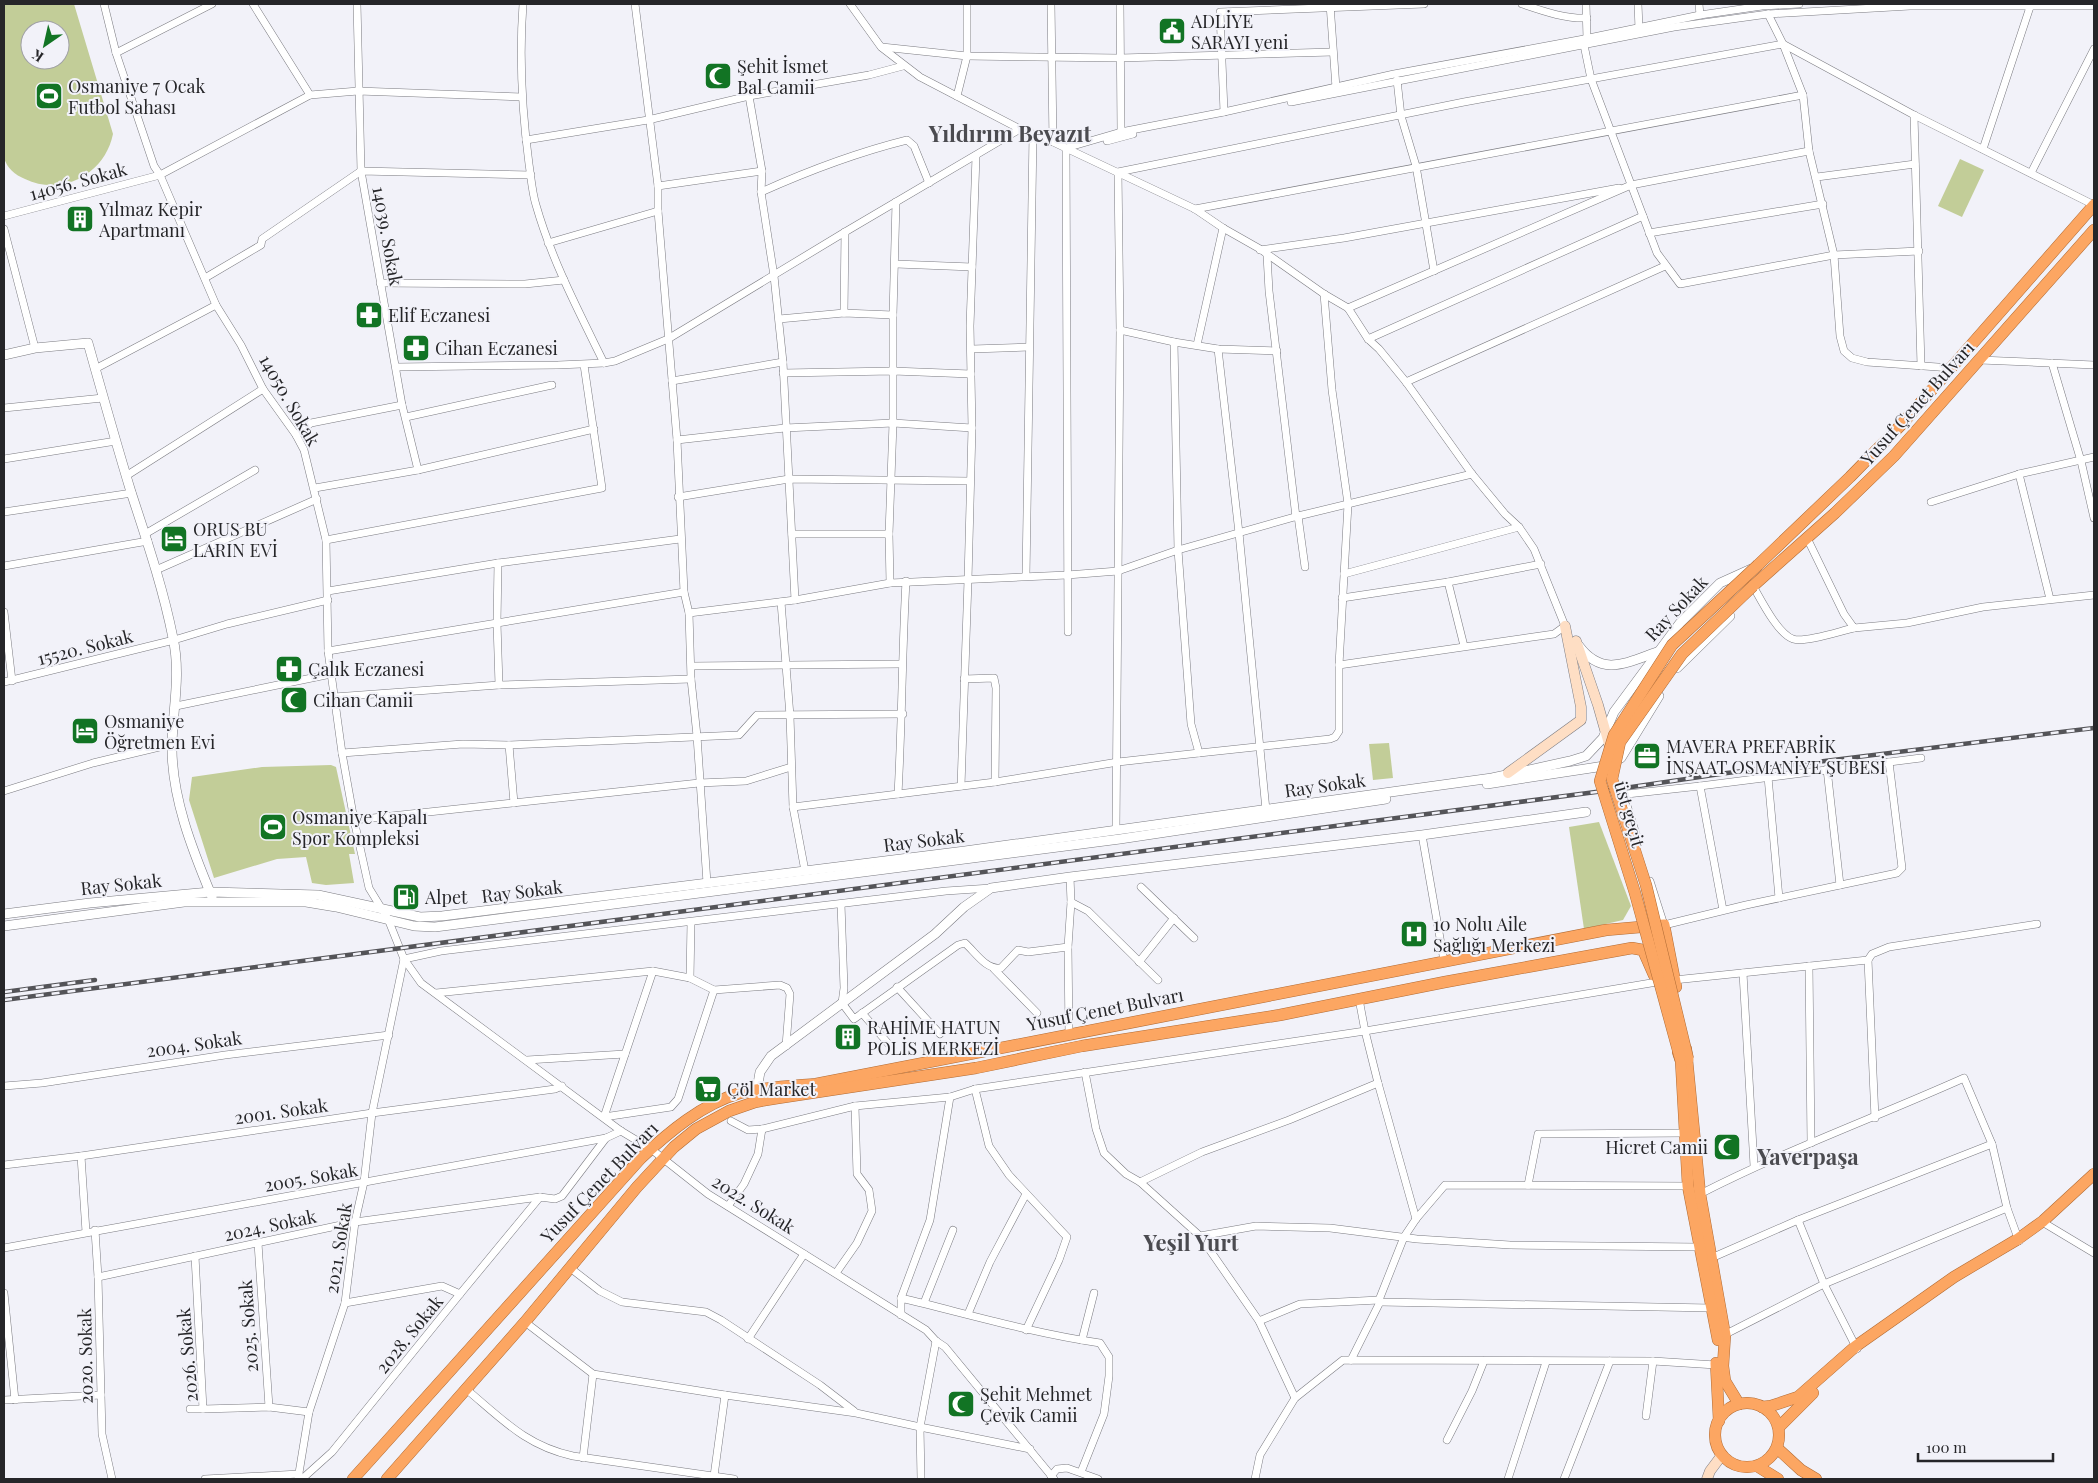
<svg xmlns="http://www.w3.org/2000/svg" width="2098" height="1483" font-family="'Playfair Display',serif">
<rect width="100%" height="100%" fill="#f2f2f9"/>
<g fill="#c2cd98" fill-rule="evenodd">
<path d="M4 4H74L113 134C105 174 62 197 25 179 15 175 7 168 4 158ZM30 30H60V60H30Z"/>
<path d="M1960 159 1984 170 1962 217 1938 206Z"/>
<path d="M1389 743 1393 778 1373 780 1369 744Z"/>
<path d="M331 765 336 767 355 854H349L354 883 326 885 312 883 306 857 277 859 214 878 189 800 192 777 262 767Z"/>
<path d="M1599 822 1631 906 1623 920 1584 929 1569 827Z"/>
</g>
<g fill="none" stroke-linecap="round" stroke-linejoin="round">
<g stroke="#7b7b81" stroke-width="8">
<g id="minor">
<path d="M104 4 116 53 154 166 160 175 216 305 241 345 263 389 296 435 304 450 326 540 328 651 342 753 354 820 369 888 388 919 404 959 421 983 621 1131 651 1149 708 1194 926 1330 936 1341 945 1347 1054 1479"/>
<path d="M253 4 310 95"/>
<path d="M357 4 361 171 402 405 418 470"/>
<path d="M523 4C519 57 522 111 529 164 531 177 532 192 536 205 552 261 579 312 604 363"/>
<path d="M635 4 658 186V211L677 440 684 592 689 613 691 679 697 736 707 883"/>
<path d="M850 4 881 47 920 77 1020 129 1053 142 1195 209 1223 228 1260 249 1324 294 1348 308 1368 339 1379 349 1406 382 1472 474 1505 514 1519 527 1534 549 1565 626 1554 634 1339 665"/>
<path d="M1051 4 1053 142"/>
<path d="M1120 4 1121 132"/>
<path d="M1330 4 1336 88"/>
<path d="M1522 4C1543 11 1565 19 1587 18"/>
<path d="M1586 4 1587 39"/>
<path d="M1638 4 1639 29"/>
<path d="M1699 4 1700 15"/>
<path d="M1768 14 1783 44 1914 115 2094 205"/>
<path d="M1584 45 1591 79 1657 253 1680 284 1834 255 1919 251"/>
<path d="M882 47 967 56 1120 58 1333 52"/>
<path d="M116 53 212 4"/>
<path d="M1397 80 1401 116 1416 166 1434 271"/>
<path d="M749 96 762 171 761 192 774 276 783 362 795 600"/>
<path d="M957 96 967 56V4"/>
<path d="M1291 102 1674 27 1768 14 1910 6H2094"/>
<path d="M1224 112 1220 12 1424 4"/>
<path d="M1914 115 1921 366"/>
<path d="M526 140 648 120 749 96 869 75 903 66"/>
<path d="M1107 141 1133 134"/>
<path d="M1983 149 2030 7"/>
<path d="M2031 173 2094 49"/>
<path d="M1817 177 1915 164"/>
<path d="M658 186 762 171"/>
<path d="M761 192C810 170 855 153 907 140L914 146 929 183"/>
<path d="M1195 209 1803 95"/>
<path d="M4 216 160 175 310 95 358 91 522 97"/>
<path d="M4 229 35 348"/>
<path d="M1649 233 1823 204"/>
<path d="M548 243 658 211"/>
<path d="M1260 250 1344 238 1619 188"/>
<path d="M1267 255 1269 291 1296 517"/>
<path d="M896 264 972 267"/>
<path d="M205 278 261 245 262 239 361 171 531 175"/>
<path d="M380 283 525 284 564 280"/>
<path d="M1348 308 1631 185 1809 151"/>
<path d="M844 313 845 232"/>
<path d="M779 319 844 313 893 315"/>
<path d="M1120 330 1174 342 1218 349 1277 351"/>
<path d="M1368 339 1643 216"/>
<path d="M1174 342 1178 550 1191 724 1199 753 1330 739 1335 737 1339 731V665L1348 504 1332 390 1324 294"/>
<path d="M1197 345 1223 228"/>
<path d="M972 349 1029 347"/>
<path d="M1218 349 1239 533 1266 810"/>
<path d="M1980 360 2094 365"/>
<path d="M2052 363 2081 461 2094 518"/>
<path d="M396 367 558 365 604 363 615 361 668 339 845 232 1020 129"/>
<path d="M95 369 216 305"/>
<path d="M783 373 893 371 971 374"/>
<path d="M672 381 783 362"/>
<path d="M1406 382 1665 266"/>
<path d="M4 408 103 398"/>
<path d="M406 417 552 385"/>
<path d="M296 435 311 423 402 405"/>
<path d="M677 440 785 428 893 423 972 428"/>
<path d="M4 459 116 441"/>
<path d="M2019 474 2050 599"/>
<path d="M126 476 263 389"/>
<path d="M315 488 418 470 594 429"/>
<path d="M678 497 789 479 970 481"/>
<path d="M1931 502 2019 474 2094 457"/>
<path d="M4 512 132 493"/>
<path d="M1298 516 1305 567"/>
<path d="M145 534 255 470"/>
<path d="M792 534H889"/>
<path d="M1807 538 1844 614 1854 628 1907 623 1983 607 2094 595"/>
<path d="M326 540 602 488 584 365"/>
<path d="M498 563 497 623 499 685"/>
<path d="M4 566 148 541"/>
<path d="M156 570 317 499"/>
<path d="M1344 574 1519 527"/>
<path d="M1026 576 1033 134"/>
<path d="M1448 582 1464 646"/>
<path d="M890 583 889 534 893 423V315L896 202"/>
<path d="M1753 586C1761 600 1778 634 1793 639 1805 643 1840 631 1854 628"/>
<path d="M328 591 498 563 680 539"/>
<path d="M1342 598 1448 582 1541 564"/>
<path d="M781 602 790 716 793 807 805 871"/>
<path d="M4 612 12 681"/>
<path d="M689 613 795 600 890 583 1067 575 1118 571 1178 550 1298 516 1472 474"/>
<path d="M1068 632 1066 148 1121 132 1224 112 1394 74 1584 39 1700 15 1762 6 1799 4"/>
<path d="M328 651 684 592"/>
<path d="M692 666 901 664"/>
<path d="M964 679 994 678 996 688 995 782"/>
<path d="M4 682 174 640 227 624 328 600"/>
<path d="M334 697 499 685 691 679"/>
<path d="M176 706 331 674"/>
<path d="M509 745 514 803"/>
<path d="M342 753 463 744 509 745 739 735 757 715 903 714"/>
<path d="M1827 769 1840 885"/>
<path d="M1768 777 1779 898"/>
<path d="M961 786 968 580 972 428 970 326 976 156"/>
<path d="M1700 786 1723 910"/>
<path d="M4 791 93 763 172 744"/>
<path d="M898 794C902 723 902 652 906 581"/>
<path d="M793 807 995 782 1118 762 1199 753"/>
<path d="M354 820 699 783 746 781 791 767"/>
<path d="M1116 830 1120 330 1118 172 1464 102 1783 44 1803 95 1809 151 1834 255 1840 336 1844 351 1852 358 1867 362 1952 368"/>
<path d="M1422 835 1444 961"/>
<path d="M1637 837 1624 796 1627 794 1700 786 1921 758"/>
<path d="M1650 881 1664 925 1746 905 1897 873 1902 868 1889 762"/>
<path d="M1141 887 1194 938"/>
<path d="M1071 902 1088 911 1158 980"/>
<path d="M841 904 844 988 842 1003 854 1019 958 945 965 943C976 953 986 970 1001 968L1018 950 1028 952 1068 947"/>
<path d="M404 959 441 951 946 891 991 888"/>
<path d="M1139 962 1174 918"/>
<path d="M1809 966 1811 1143"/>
<path d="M994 969 1037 1013"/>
<path d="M653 971 604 1117 671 1107 678 1099 714 990"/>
<path d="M1743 973 1754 1166"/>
<path d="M690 978 691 922"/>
<path d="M1674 980 1868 960"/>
<path d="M897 987 940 1034"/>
<path d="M436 993 653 971 690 978 714 990 780 985 787 988 790 994 786 1046"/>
<path d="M1359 999 1365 1031 1378 1083 1416 1219"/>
<path d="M862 1013 892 1048"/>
<path d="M1069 1034 1068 947 1071 902 1070 877"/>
<path d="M527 1060 625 1054"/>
<path d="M1085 1072 1096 1129 1104 1153 1126 1174 1140 1182 1200 1236 1259 1321 1295 1398"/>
<path d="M4 1086 42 1083 225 1055 389 1035"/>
<path d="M975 1089 989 1146 1009 1175 1067 1237 1059 1260 1026 1330"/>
<path d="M1875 1118 1868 960 1872 954 1889 947 2037 924"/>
<path d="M731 1121 748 1130 762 1129 855 1106 950 1097 975 1089 1365 1031 1657 982"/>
<path d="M81 1156 86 1232"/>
<path d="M4 1165 81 1156 372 1113 555 1089 562 1086"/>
<path d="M1140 1182 1202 1152 1289 1120 1378 1083"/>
<path d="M1528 1185 1538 1134 1685 1133"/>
<path d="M1700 1194C1786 1150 1877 1117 1964 1078L1992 1144 2007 1208 2019 1241"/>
<path d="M728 1206 744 1184 758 1154 762 1129"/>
<path d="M1798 1220 1824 1284 1857 1349"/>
<path d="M2044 1223 2094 1253"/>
<path d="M95 1230 98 1277 102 1434 112 1479"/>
<path d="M1200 1236 1256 1226 1330 1228 1417 1239 1510 1245 1699 1247"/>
<path d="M258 1243 269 1407"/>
<path d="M4 1248 606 1138 621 1131"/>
<path d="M195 1256 203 1409 269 1407 309 1412"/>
<path d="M1709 1259 1798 1220 1992 1144"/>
<path d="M569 1267 600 1291 622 1302 706 1312 721 1320 820 1385 854 1411"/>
<path d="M836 1273 857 1243 872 1211 869 1190 857 1174 855 1106"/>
<path d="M98 1277 355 1222 540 1197"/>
<path d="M4 1293 15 1400"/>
<path d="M460 1294 540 1197 555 1199 562 1196 606 1138"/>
<path d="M901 1298 930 1220 950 1097"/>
<path d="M1379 1300 1404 1237 1416 1219 1445 1185 1688 1186"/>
<path d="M924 1303 953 1230"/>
<path d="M968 1314 990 1262 1026 1194"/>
<path d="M901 1315V1298C968 1314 1032 1333 1100 1343L1109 1357V1376L1104 1414 1081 1472"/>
<path d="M1259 1321 1300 1304 1379 1300 1380 1302 1711 1308"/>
<path d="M525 1322 593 1374 725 1395 856 1413 920 1427 936 1341"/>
<path d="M1722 1336 1824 1284 2007 1208"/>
<path d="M748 1339 804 1254"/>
<path d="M1082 1340 1094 1293"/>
<path d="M1351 1360 1380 1302"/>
<path d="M466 1389C502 1419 526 1446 573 1456L734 1479"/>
<path d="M4 1400 101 1395"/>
<path d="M190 1409H203"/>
<path d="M1646 1416 1653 1361"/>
<path d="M1447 1440 1472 1391 1484 1361"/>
<path d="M583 1458 593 1374"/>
<path d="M714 1476 725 1395"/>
<path d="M1051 1476 1057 1469 1067 1468 1098 1479"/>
<path d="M205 1479 299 1474"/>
<path d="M298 1479 309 1412 345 1303 355 1222 364 1182 372 1113 404 959"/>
<path d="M302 1479 332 1452 460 1294 442 1286 345 1303"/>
<path d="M921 1479 920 1427 1030 1449"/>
<path d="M1255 1479 1260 1455 1295 1398 1343 1360 1653 1361 1716 1365"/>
<path d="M1508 1479 1546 1362"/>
<path d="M1564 1479 1610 1361"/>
</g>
</g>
<g stroke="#7b7b81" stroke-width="10">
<g id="tertiary">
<path d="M4 355 35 348 88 343C102 393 116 443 131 492 147 541 163 588 173 638 181 674 173 708 172 744 171 796 192 849 212 897"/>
<path d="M1579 646C1602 677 1626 663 1657 652"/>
<path d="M1677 668 1730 616"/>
<path d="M1487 784 1604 766 1621 758 1659 696"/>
<path d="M4 914 90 903 210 892 318 895 420 917 442 916 965 851 1492 778 1570 761 1586 756 1603 738 1614 712 1680 623 1720 583 1751 569"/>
<path d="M4 926 184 902H306L336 907 414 926 435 927 1120 839 1386 799"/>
<path d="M756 1095 760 1072 771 1056 935 934 964 907 991 888 1070 877 1422 835 1586 812"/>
</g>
</g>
<g stroke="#7b7b81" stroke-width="11">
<g id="secondary">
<path d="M1576 641 1598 705 1611 751"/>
<path d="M1508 773 1581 720V707L1565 626"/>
<path d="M1707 1479 1710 1471 1722 1455"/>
</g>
</g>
<g stroke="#b16b34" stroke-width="12">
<g id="trunk">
<path d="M1758 565 1850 477 1901 425 2094 205"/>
<path d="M1753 586 1835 513 1894 456 2094 230"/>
<path d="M1686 1049 1700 1194 1725 1335 1723 1366 1725 1381 1739 1404"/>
<path d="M1678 1052 1681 1061 1688 1186 1718 1340"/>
<path d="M1716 1363 1719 1421"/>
<circle cx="1747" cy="1435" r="32"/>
<path d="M1762 1407 1771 1406 1798 1397 1856 1346 1954 1277 2018 1239 2043 1221 2094 1174"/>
<path d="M1779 1427 1813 1393"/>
<path d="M1777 1448 1801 1470 1816 1479"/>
<path d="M1757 1466 1778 1479"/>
<path d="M353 1479 641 1158C669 1132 702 1104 740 1093 765 1087 791 1086 816 1084L1606 930 1664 925 1676 987"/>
<path d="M387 1479 525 1322 637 1187 674 1147 696 1129 729 1111 755 1102 778 1098 976 1068 1082 1046 1280 1015 1445 982 1632 948 1643 950 1654 975"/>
</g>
</g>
<use href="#minor" stroke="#fff" stroke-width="7"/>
<use href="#tertiary" stroke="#fff" stroke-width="9"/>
<use href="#secondary" stroke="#fedec4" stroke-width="10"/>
<use href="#trunk" stroke="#fca662" stroke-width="11"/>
<g stroke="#545458" stroke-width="4.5">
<g id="rail">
<path d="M4 992 95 980"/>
<path d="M4 1000 1611 790 1727 773 2094 728"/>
</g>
</g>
<use href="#rail" stroke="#f2f2f9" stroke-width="2.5" stroke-dasharray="8" stroke-linecap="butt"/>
<g stroke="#b16b34" stroke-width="12" stroke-linecap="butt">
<g id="trunk-bridge">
<path d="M1688 1059 1646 885 1612 779 1620 742 1682 654 1753 586"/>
<path d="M1681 1061 1635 893 1600 781 1614 735 1672 645 1758 565"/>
</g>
</g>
<use href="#trunk-bridge" stroke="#fca662" stroke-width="11"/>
</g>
<defs>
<g id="civic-square" transform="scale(1.4375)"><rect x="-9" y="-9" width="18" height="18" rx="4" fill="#127424" stroke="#f2f2f9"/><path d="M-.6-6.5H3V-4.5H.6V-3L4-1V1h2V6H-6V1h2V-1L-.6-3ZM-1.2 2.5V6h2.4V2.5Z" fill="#fff"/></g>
<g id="mosque-square" transform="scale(1.4375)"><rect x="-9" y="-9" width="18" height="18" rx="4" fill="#127424" stroke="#f2f2f9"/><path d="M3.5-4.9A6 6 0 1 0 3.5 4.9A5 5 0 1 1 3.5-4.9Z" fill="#fff"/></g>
<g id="stadium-square" transform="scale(1.4375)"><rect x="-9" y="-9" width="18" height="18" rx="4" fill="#127424" stroke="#f2f2f9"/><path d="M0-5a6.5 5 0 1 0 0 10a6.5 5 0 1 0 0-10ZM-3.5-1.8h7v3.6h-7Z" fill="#fff"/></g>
<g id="building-square" transform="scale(1.4375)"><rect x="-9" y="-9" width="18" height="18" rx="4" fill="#127424" stroke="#f2f2f9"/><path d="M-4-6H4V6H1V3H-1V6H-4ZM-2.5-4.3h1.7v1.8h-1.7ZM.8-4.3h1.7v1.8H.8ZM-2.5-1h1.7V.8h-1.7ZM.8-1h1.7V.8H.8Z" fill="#fff"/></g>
<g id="pharmacy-square" transform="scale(1.4375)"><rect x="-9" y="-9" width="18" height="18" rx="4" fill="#127424" stroke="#f2f2f9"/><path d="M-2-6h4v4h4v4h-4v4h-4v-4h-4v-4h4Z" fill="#fff"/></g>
<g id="hotel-square" transform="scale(1.4375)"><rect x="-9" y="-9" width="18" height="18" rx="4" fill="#127424" stroke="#f2f2f9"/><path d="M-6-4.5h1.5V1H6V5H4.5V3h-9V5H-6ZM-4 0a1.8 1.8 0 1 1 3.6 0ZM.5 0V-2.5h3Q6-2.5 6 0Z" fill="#fff"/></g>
<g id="office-square" transform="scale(1.4375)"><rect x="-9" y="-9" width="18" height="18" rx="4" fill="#127424" stroke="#f2f2f9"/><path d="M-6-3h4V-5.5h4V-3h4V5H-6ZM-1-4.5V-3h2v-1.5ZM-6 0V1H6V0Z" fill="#fff"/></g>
<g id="fuel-square" transform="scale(1.4375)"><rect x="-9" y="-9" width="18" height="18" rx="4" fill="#127424" stroke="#f2f2f9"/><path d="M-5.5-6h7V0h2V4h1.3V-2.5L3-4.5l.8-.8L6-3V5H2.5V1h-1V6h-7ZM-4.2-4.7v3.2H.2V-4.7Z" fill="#fff"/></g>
<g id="hospital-square" transform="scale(1.4375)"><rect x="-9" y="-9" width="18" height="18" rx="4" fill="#127424" stroke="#f2f2f9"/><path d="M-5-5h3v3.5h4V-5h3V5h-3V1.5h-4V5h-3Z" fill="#fff"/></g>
<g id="supermarket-square" transform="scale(1.4375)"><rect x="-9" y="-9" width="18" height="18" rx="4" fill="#127424" stroke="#f2f2f9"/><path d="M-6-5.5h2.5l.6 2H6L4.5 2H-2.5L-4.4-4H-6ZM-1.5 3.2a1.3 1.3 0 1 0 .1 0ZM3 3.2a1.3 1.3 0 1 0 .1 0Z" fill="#fff"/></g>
</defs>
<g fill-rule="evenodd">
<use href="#civic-square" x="1172" y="31"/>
<use href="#mosque-square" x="718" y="76"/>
<use href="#stadium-square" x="49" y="96"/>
<use href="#building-square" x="80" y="219"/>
<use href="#pharmacy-square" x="369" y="315"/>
<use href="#pharmacy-square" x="416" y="348"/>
<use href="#hotel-square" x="174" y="539"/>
<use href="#pharmacy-square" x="289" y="669"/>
<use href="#mosque-square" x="294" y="700"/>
<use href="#hotel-square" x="85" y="731"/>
<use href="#office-square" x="1647" y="756"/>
<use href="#stadium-square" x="273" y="827"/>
<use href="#fuel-square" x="406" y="897"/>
<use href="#hospital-square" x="1414" y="934"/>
<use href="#building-square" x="848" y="1037"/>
<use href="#supermarket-square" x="708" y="1089"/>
<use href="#mosque-square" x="1727" y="1147"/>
<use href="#mosque-square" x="961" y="1404"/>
</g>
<g text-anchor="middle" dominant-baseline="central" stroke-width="4" stroke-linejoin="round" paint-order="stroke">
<g font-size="18" fill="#262629" stroke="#f2f2f9" text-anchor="start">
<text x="1191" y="21">ADLİYE<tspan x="1191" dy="21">SARAYI yeni</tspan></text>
<text x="737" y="66">Şehit İsmet<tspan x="737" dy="21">Bal Camii</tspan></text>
<text x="68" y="86">Osmaniye 7 Ocak<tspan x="68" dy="21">Futbol Sahası</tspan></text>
<text x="99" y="209">Yılmaz Kepir<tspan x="99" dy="21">Apartmanı</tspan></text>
<text x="388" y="315">Elif Eczanesi</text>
<text x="435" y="348">Cihan Eczanesi</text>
<text x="193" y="529">ORUS BU<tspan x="193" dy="21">LARIN EVİ</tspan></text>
<text x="308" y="669">Çalık Eczanesi</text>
<text x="313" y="700">Cihan Camii</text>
<text x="104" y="721">Osmaniye<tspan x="104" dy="21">Öğretmen Evi</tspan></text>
<text x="1666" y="746">MAVERA PREFABRİK<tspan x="1666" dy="21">İNŞAAT OSMANİYE ŞUBESİ</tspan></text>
<text x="292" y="817">Osmaniye Kapalı<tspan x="292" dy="21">Spor Kompleksi</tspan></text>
<text x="425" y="897">Alpet</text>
<text x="1433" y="924">10 Nolu Aile<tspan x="1433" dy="21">Sağlığı Merkezi</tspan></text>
<text x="867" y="1027">RAHİME HATUN<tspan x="867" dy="21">POLİS MERKEZİ</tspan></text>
<text x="727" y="1089">Çöl Market</text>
<text x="1708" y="1147" text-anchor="end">Hicret Camii</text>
<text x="980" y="1394">Şehit Mehmet<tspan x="980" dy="21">Çevik Camii</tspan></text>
</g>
<g font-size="18" fill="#262629" stroke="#f2f2f9">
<text transform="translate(78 181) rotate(-15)">14056. Sokak</text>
<text transform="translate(388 236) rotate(80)">14039. Sokak</text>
<text transform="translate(290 400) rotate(60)">14050. Sokak</text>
<text transform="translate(1917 403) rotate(-48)">Yusuf Çenet Bulvarı</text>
<text transform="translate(1676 608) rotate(-47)">Ray Sokak</text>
<text transform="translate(85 647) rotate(-14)">15520. Sokak</text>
<text transform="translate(1325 785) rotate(-8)">Ray Sokak</text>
<text transform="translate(1630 814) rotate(74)">üst geçit</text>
<text transform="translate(924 840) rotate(-7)">Ray Sokak</text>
<text transform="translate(121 884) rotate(-6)">Ray Sokak</text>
<text transform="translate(522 891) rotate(-7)">Ray Sokak</text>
<text transform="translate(1105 1009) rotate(-11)">Yusuf Çenet Bulvarı</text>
<text transform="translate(194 1044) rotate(-8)">2004. Sokak</text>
<text transform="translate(281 1111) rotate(-8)">2001. Sokak</text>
<text transform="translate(311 1177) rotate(-10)">2005. Sokak</text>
<text transform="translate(599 1182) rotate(-46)">Yusuf Çenet Bulvarı</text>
<text transform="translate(754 1204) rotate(32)">2022. Sokak</text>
<text transform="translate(270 1225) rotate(-12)">2024. Sokak</text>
<text transform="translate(338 1248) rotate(-81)">2021. Sokak</text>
<text transform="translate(248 1326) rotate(-94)">2025. Sokak</text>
<text transform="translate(409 1334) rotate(-51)">2028. Sokak</text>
<text transform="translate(187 1355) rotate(-95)">2026. Sokak</text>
<text transform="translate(85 1356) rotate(-91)">2020. Sokak</text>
</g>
<g font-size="22" font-weight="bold" fill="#4b4b50" stroke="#f2f2f9">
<text x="1010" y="133">Yıldırım Beyazıt</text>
<text x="1808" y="1156">Yaverpaşa</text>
<text x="1191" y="1242">Yeşil Yurt</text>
</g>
</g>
<rect width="2098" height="1483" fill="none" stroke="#262629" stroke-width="10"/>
<g transform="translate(45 45) rotate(214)"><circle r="24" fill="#f2f2f9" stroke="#a0a0a6"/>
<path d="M0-4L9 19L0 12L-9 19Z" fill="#127424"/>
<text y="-8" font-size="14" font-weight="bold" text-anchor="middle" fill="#262629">K</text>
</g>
<path d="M1918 1453v8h135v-8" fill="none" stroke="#262629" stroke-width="2.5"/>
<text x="1926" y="1453" font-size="15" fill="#262629" stroke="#f2f2f9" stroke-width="4" paint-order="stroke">100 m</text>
</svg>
